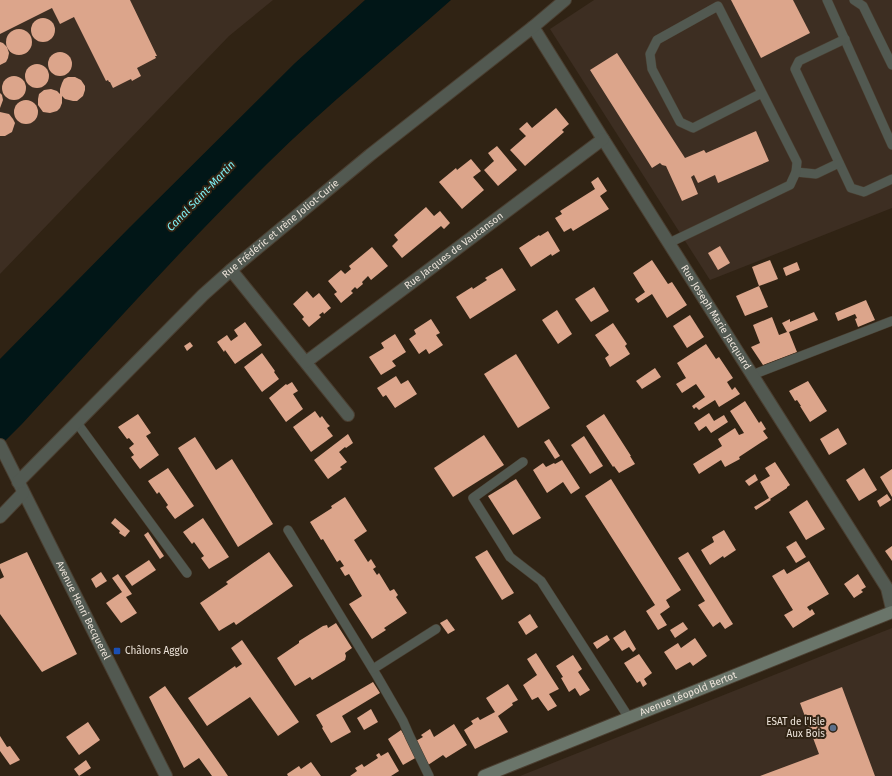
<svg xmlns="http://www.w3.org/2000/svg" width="892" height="776" font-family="'Fira Sans',sans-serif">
<rect width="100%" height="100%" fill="#302314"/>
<g fill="#3d2e22">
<path d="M0 0H273L229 36 0 274Z"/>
<path d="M594 0H892V208L710 280 550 29Z"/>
<path d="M892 628V776H520Z"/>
</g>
<path fill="#011617" d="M365 0H451C390 54 326 106 268 163 183 247 103 336 22 424L0 446V359L130 227 295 63Z"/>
<g fill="#dca58b">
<path d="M0 0H130L157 56H155L156 58 137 68 141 76 132 81 131 79 113 88 110 82H109L108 80 106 81 74 17 60 24 52 8 0 34Z"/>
<path d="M731 0H793L810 33 761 58Z"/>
<circle cx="43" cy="30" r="12"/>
<circle cx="19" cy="42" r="13"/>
<path d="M0 42 3 43 7 47 9 53 8 58 6 62 0 65Z"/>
<circle cx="60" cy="64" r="12"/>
<path d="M617 53 685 158 704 150 706 153 756 131 769 161 718 183 715 175 698 183 694 175 691 177 698 194 682 201 666 166 662 165 660 163 652 168 590 70Z"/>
<circle cx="37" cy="76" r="12"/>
<circle cx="14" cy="88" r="12"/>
<path d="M68 77H75L81 80 85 86V90L83 96 77 101H73L65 99 62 96V103L60 108 57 111 50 113 43 112 38 105V99L39 94 44 90 51 89 57 91 60 94V89L62 83 64 79Z"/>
<path d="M0 93 2 95 3 100 0 108Z"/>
<circle cx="26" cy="112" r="12"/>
<path d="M556 108 569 124 562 130 564 132 525 166 510 150 526 136 519 129 527 122 532 128Z"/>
<path d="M0 112 9 114 13 119 15 123 12 132 5 136H0Z"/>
<path d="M497 146 517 170 498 186 484 170 494 161 488 153Z"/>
<path d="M471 159 481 171 473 177 484 190 462 209 439 182 456 168 457 170Z"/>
<path d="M598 177 607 191 600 196 609 209 573 231 571 228 564 232 555 218 562 214 560 211 595 189 591 182Z"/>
<path d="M426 207 434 216 440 211 450 223 444 229 441 226 402 258 392 246 398 240 394 235Z"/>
<path d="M548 231 560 251 552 256 551 254 531 267 519 248 539 235 540 236Z"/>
<path d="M720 246 730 263 718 270 708 253Z"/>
<path d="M372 247 388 266 371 280 368 276 362 282 363 284 357 289 355 287 351 291 353 293 341 303 334 294 337 292 328 281 341 270 345 274 351 269 349 266Z"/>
<path d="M652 260 668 284 672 282 687 305 667 318 652 294 638 303 635 299 645 292 633 273Z"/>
<path d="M770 260 778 279 759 286 752 267Z"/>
<path d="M797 262 800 270 786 276 783 268Z"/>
<path d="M502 268 516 290 470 319 456 297 472 287 473 289 487 280 485 278Z"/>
<path d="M759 286 768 307 745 316 736 296Z"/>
<path d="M594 287 609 311 591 322 575 299Z"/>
<path d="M307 291 313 298 319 293 331 308 324 314 323 312 319 315 321 317 309 327 302 319 304 317 293 304Z"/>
<path d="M866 300 875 320 858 327 855 319 857 318 855 314 838 321 835 313Z"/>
<path d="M557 310 572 334 558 344 542 320Z"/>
<path d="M814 312 818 320 789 332 797 352 763 365 751 347 760 343 753 325 772 317 779 335 787 332 782 323 790 319V322Z"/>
<path d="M690 315 704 337 687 348 673 326Z"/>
<path d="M431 319 440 333 436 335 443 345 429 354 426 349 419 354 409 339 416 334 414 330Z"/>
<path d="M245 322 262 345 235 364 225 350 224 352 217 342 227 335 231 341 238 336 234 330Z"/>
<path d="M613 323 627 344 625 346 630 354 610 367 605 358 609 355 595 335Z"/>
<path d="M395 334 406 352 392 361 396 366 381 375 369 357 384 348 381 343Z"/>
<path d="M190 342 193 346 187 351 184 346Z"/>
<path d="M706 344 716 359 719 357 733 378 727 382 732 390 735 387 740 394 719 407 715 400 699 410 696 407 694 409 692 406 705 397 696 384 682 393 676 384 686 378 677 363Z"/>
<path d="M262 353 275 371 274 372 279 379 262 392 244 367Z"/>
<path d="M516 354 550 408 518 428 484 374Z"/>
<path d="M655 368 661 377 642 389 636 381Z"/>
<path d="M396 376 401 384 408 380 417 394 395 408 386 395 383 397 377 388Z"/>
<path d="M808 381 827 411 810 422 800 406H801L797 400 795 401 789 391Z"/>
<path d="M292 382 298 391 293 394 303 409 286 422 269 398 286 384 287 385Z"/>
<path d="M745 401 759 423 761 421 766 429 763 431 768 438 739 457 740 459 725 467 721 460 699 474 693 464 722 446 718 439 735 428 739 435 744 433 730 411Z"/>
<path d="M315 411 320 418 322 416 327 423 330 426 327 428 333 436 311 452 293 427Z"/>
<path d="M709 413 714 421 724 415 728 422 711 433 706 426 699 431 694 423Z"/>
<path d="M138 414 151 433 146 436 159 455 140 469 131 457 134 455 129 448 134 444 129 438 127 439 118 427Z"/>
<path d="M604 414 631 456H630L635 464 619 473 614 466 613 467 586 426Z"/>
<path d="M838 428 847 444 829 455 820 439Z"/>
<path d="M348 434 353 443 346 448 345 447 339 452 347 462 340 467 342 469 328 479 314 460Z"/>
<path d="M484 435 504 465 453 497 434 468Z"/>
<path d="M584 436 603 466 590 474 571 445Z"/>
<path d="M195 437 216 470 232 459 273 524 238 547 178 448Z"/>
<path d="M549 439 560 456 555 459 544 442Z"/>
<path d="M562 460 580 488 571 494 563 482 547 493 533 470 543 463 546 467 554 463 555 464Z"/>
<path d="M775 462 790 485 787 487V488L770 499 771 500 756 510 754 507 769 498 760 482 770 476 765 468Z"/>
<path d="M168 468 194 506 175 519 166 507 168 505 159 492 157 494 148 481Z"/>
<path d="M864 468 877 490 859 501 846 480Z"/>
<path d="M892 469V497L880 477Z"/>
<path d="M755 474 758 480 749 486 745 481Z"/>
<path d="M516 479 541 518 513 535 488 496Z"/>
<path d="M611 479 681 590 666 600 670 607 660 614 667 625 658 630 646 611 655 605 585 496Z"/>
<path d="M887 494 891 500 880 507 877 501Z"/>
<path d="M345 497 367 531 354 540 368 562 371 559 376 567 373 569 377 575 379 573 390 591 394 589 398 595 396 597 407 613 384 628 386 630 372 639 349 604 362 596 349 574 345 576 340 568 344 566 340 560 337 562 323 539 321 540 310 522 332 508 331 506Z"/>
<path d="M807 500 825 529 806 540 789 512Z"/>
<path d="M115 518 130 531 125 537 119 533 120 531 111 523Z"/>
<path d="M203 518 229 557 209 569 201 558 204 556 194 542 192 544 183 532Z"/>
<path d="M724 530 736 550 724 558 723 556 710 565 701 550 714 542 712 537Z"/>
<path d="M148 532 164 556 160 559 144 535Z"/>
<path d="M796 541 806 557 796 563 786 547Z"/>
<path d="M892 546V561L885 551Z"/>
<path d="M487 550 514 593 502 600 475 557Z"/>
<path d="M27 552 77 654 42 672 0 614V579L4 577 0 568V564Z"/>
<path d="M269 552 293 586 236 625 234 622 219 631 200 603 228 584 226 582Z"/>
<path d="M688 552 733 624 725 629 720 622 713 627 698 605 705 601 678 558Z"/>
<path d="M149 560 156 570 132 586 125 576Z"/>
<path d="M809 561 829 594 807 607 810 611 812 609 815 614 793 628 784 615 793 610 772 576 784 569 787 574Z"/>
<path d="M101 572 107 581 96 588 91 579Z"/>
<path d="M118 574 132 594 126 597 137 613 121 623 106 603 122 592 112 578Z"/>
<path d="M858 574 866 587 861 590 863 592 854 598 844 584Z"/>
<path d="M530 614 538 627 526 635 518 622Z"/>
<path d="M447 619 455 630 448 634 440 623Z"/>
<path d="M683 622 688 629 675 638 670 630Z"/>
<path d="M336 623 352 648 345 653 346 656 345 660 312 680 310 677 295 686 277 658 299 643V641L323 626 327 625 328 628Z"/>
<path d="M625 630 636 649 633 652 629 647 622 651 613 638Z"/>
<path d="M607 635 610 640 597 649 593 643Z"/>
<path d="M695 638 707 656 693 666 690 662 676 670 664 652 678 643 681 648Z"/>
<path d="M242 640 299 722 278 736 250 697 207 726 188 698 235 666 236 668 242 664 231 648Z"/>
<path d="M536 653 559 689 549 694 557 706 548 711 538 697 532 700 523 685 537 675 527 659Z"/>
<path d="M639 654 652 673 644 679 647 684 643 687 640 681 637 683 624 663Z"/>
<path d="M573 655 582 669 578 672 590 690 580 696 575 688 569 692 561 678 563 677 556 666Z"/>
<path d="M373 682 380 693 342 716 351 732 331 743 322 728 323 727 316 715Z"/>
<path d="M508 684 518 700 512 703 513 705 498 716 508 732 475 749 464 730 473 724 471 721 478 717 480 720 495 712 486 698Z"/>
<path d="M165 686 224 770 228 776H212L199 758 184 768 149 697Z"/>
<path d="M842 687 875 776H760L819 754 800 703Z"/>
<path d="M371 709 378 722 364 730 357 718Z"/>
<path d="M88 722 100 740 79 755 66 737Z"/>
<path d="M454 724 467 745 446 758 443 755 428 765 414 742 423 737 421 735 430 729 434 737Z"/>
<path d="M401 730 417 757 403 765 388 739Z"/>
<path d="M0 736 7 747 10 746 20 760 10 765 0 751Z"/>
<path d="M388 752 399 771 391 776H350L357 771 355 768 362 764 364 767 378 758 376 755 379 753 381 756Z"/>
<path d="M86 760 91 768 79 776 74 769Z"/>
<path d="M311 762 321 776H288L287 774 299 766 301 769Z"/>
</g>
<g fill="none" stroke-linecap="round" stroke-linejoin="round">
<g stroke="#4a3e30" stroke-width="10">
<g id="lane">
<path d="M827 0 892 145"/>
<path d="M854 0 863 6 892 65"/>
<path d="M845 39 799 61 795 69 851 188 864 192 892 179"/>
<path d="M796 172 816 174 839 163"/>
<path d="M669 243 790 185 796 172 797 162 718 6 657 40 650 54 652 69 680 122 693 128 762 93"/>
<path d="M752 375 892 321"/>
<path d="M77 423 187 573"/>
<path d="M523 462 473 498 510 557 541 581 629 718"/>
<path d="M288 530 377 676 403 721 410 737 429 776"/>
<path d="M373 669 436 629"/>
</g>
</g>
<g stroke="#4a3e30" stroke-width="14">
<g id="street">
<path id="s1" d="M533 27 603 139 887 588 892 609"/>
<path d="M231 270 348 415"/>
<path id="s2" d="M306 362 603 139"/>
<path id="s3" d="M0 445 166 776"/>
<path id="s4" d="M18 482 203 295 231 270 370 155 533 27 565 0"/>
<path d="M0 517 23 493"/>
</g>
</g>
<g stroke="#4a3e30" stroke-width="14">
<g id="secondary">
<path id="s5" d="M484 776 892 612"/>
</g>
</g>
<use href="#lane" stroke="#525951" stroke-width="9"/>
<use href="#street" stroke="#525951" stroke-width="12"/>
<use href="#secondary" stroke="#6a756a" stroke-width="12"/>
</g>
<rect fill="#1a4fb4" stroke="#302314" stroke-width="1.5" x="113" y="647" width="8" height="8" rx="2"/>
<circle fill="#5c6f8a" stroke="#302314" stroke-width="1.5" cx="833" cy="728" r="4"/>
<g text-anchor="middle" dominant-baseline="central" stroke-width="4" stroke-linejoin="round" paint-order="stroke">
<g font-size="10" fill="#ede4da" stroke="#302314">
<text stroke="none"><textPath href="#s4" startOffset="365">Rue Frédéric et Irène Joliot-Curie</textPath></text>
<text stroke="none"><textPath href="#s2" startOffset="185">Rue Jacques de Vaucanson</textPath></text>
<text stroke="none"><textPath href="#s1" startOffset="343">Rue Joseph Marie Jacquard</textPath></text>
<text stroke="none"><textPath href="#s3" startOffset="185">Avenue Henri Becquerel</textPath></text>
<text stroke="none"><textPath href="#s5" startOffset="220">Avenue Léopold Bertot</textPath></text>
</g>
<g font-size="10" fill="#ede4da" stroke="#302314" text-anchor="start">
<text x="125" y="651">Châlons Agglo</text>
<text x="825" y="722" text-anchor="end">ESAT de l'Isle<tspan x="825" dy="12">Aux Bois</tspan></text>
</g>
<g font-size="11" font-style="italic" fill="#7ff2f7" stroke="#302314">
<text transform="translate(201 196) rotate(-46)">Canal Saint-Martin</text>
</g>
</g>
</svg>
